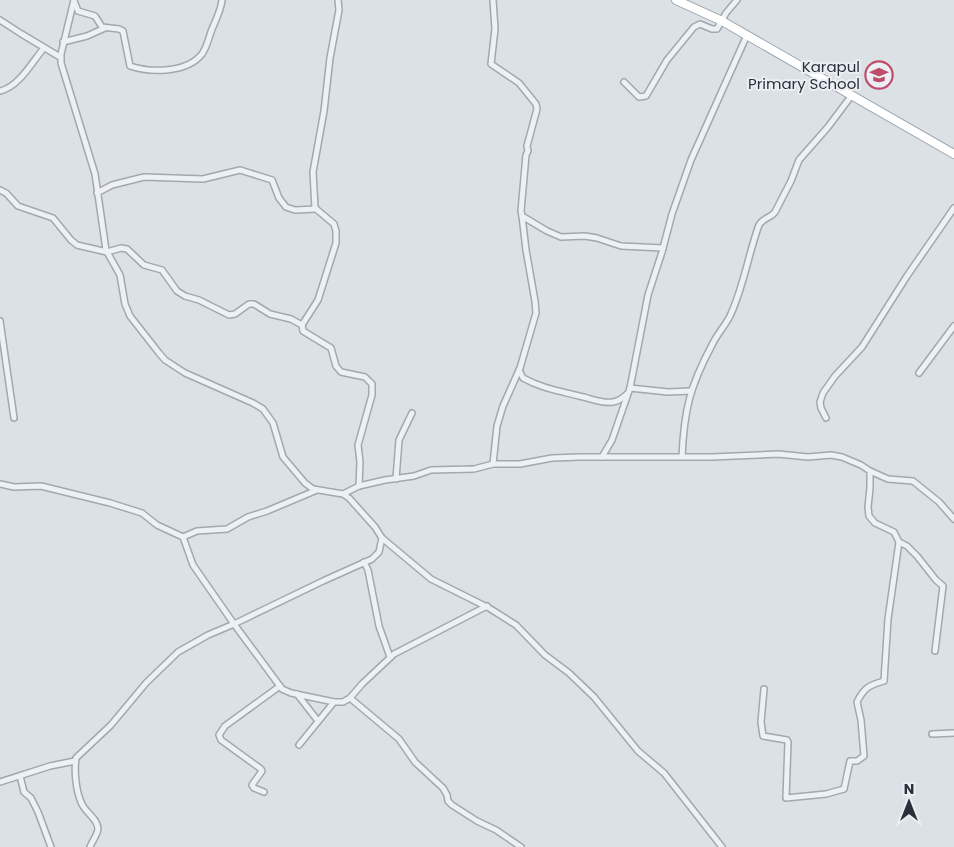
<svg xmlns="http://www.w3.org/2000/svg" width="954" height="847" font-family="Poppins,sans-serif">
<rect width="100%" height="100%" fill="#dce1e5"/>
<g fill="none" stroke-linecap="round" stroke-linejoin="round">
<g stroke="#a2a8ae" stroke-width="8">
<g id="street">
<path d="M74 0 61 54V63L95 174 106 250 120 275 125 304 130 316 159 353 165 360 185 373 253 403 263 409 273 423 283 457 305 483 313 489 343 494 349 498 375 527 382 538 431 579 489 608 516 625 545 655 569 673 594 697 638 751 664 773 722 847"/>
<path d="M338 0 339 10 330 58 324 111 313 172 315 208 334 224 336 231V243L318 300 302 325 303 331 331 348 336 366 341 372 365 377 372 384V395L358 445 360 462 359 486"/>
<path d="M493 0 495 29 491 64 519 83 536 104 537 109 527 146 528 151 526 155 521 211 522 216 547 231 561 237 585 236 597 238 621 246 663 248"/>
<path d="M74 1 78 11 95 16 102 27 119 29 123 31 130 66C151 73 187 73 202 54 207 47 209 37 212 29 216 20 221 10 222 0"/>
<path d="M0 20 20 33 60 57"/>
<path d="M63 42 87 36 105 28"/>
<path d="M624 82 639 97 646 96 667 60 694 27 700 24 712 29H717L726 13 737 0"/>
<path d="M0 91C19 87 32 62 44 48"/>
<path d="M0 190 6 193 18 206 53 218 71 240 77 245 107 252 121 248 127 249 144 265 162 270 177 291 185 296 199 300 229 315 235 314 249 304H254L270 314 291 319 302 325"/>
<path d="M97 193 112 185 144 177 203 179 240 170 272 180 279 198 286 207 295 210 316 209"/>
<path d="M0 321 14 418"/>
<path d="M519 370 523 378C541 388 559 391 579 396 590 398 602 404 613 402 619 401 623 398 627 394"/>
<path d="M919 373 954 326"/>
<path d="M630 388 668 392 691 391"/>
<path d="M826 418 821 408 820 402 823 393 835 376 862 347 907 276 954 208"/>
<path d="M602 457 612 440 630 388 648 295 662 252 672 214 691 160 747 35"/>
<path d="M682 457C684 410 690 386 712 345 717 334 725 326 730 316 744 286 748 255 759 225 764 217 771 218 775 212L791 181 799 160 828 127 852 95"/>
<path d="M493 464 497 426 503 406 520 368 536 313 535 301 526 250 522 216"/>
<path d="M870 471 888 479 913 481 939 502 954 519"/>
<path d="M396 479 399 440 412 413"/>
<path d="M0 484 14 487 41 486 110 503 142 513 157 525 183 537 193 565 234 624 282 689 291 693 334 702"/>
<path d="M343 494 359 486 385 480 414 476 431 470 474 469 493 464H520L552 458 580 457H712L778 454 808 457 831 455 842 457 861 465 870 471V488L868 507 869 516 875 523 894 532 899 542 907 546 917 556 936 580 943 586 935 651"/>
<path d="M183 537 197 531 227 529 248 517 267 511 317 490"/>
<path d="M364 562 368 570 379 626 390 657"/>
<path d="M764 689 761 722 763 736 787 740 788 742 786 798 826 794 844 789 850 761H857L864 756 861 720 857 702C864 688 869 685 884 681L888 619 899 542"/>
<path d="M297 694 318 721"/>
<path d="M350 698 399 739 415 762 443 788 447 795 448 801 452 805 477 821 496 830 521 847"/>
<path d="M932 734 954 733"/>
<path d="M299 745 334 702H343L350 698 362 684 394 654 487 606"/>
<path d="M20 776 24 792 31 798 38 812 51 847"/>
<path d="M0 782 50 766 75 761"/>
<path d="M264 792 254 788 252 785 262 771 261 769 221 740 219 735 225 726 280 686"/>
<path d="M90 847C92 841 97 836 98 829 98 818 84 812 81 802 76 790 74 772 76 758L111 725 146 683 178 652 208 635 234 624 323 581 372 559 379 552 382 538"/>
</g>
</g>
<g stroke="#9da6af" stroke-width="10">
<path id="primary" d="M676 0 722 21 954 154"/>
</g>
<use href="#street" stroke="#eef1f4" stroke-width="5"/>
<use href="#primary" stroke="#fff" stroke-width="8"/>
</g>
<defs>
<g id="school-ring" transform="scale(1.4375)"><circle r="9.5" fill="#ebeff3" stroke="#bf4c6a" stroke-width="1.5"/><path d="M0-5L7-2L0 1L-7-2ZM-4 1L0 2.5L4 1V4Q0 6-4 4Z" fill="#bf4c6a"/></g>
</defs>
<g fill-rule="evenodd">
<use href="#school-ring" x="879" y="75"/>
</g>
<g text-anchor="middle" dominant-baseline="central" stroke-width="4" stroke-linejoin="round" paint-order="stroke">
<g font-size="15" fill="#283039" stroke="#ebeff3" text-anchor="end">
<text x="860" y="66">Karapul<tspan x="860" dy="17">Primary School</tspan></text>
</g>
</g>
<g transform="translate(909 802)" stroke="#ebeff3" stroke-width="4" paint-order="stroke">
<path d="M0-4L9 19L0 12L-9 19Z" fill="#283039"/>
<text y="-8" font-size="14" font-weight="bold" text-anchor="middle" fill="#283039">N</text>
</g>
</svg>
